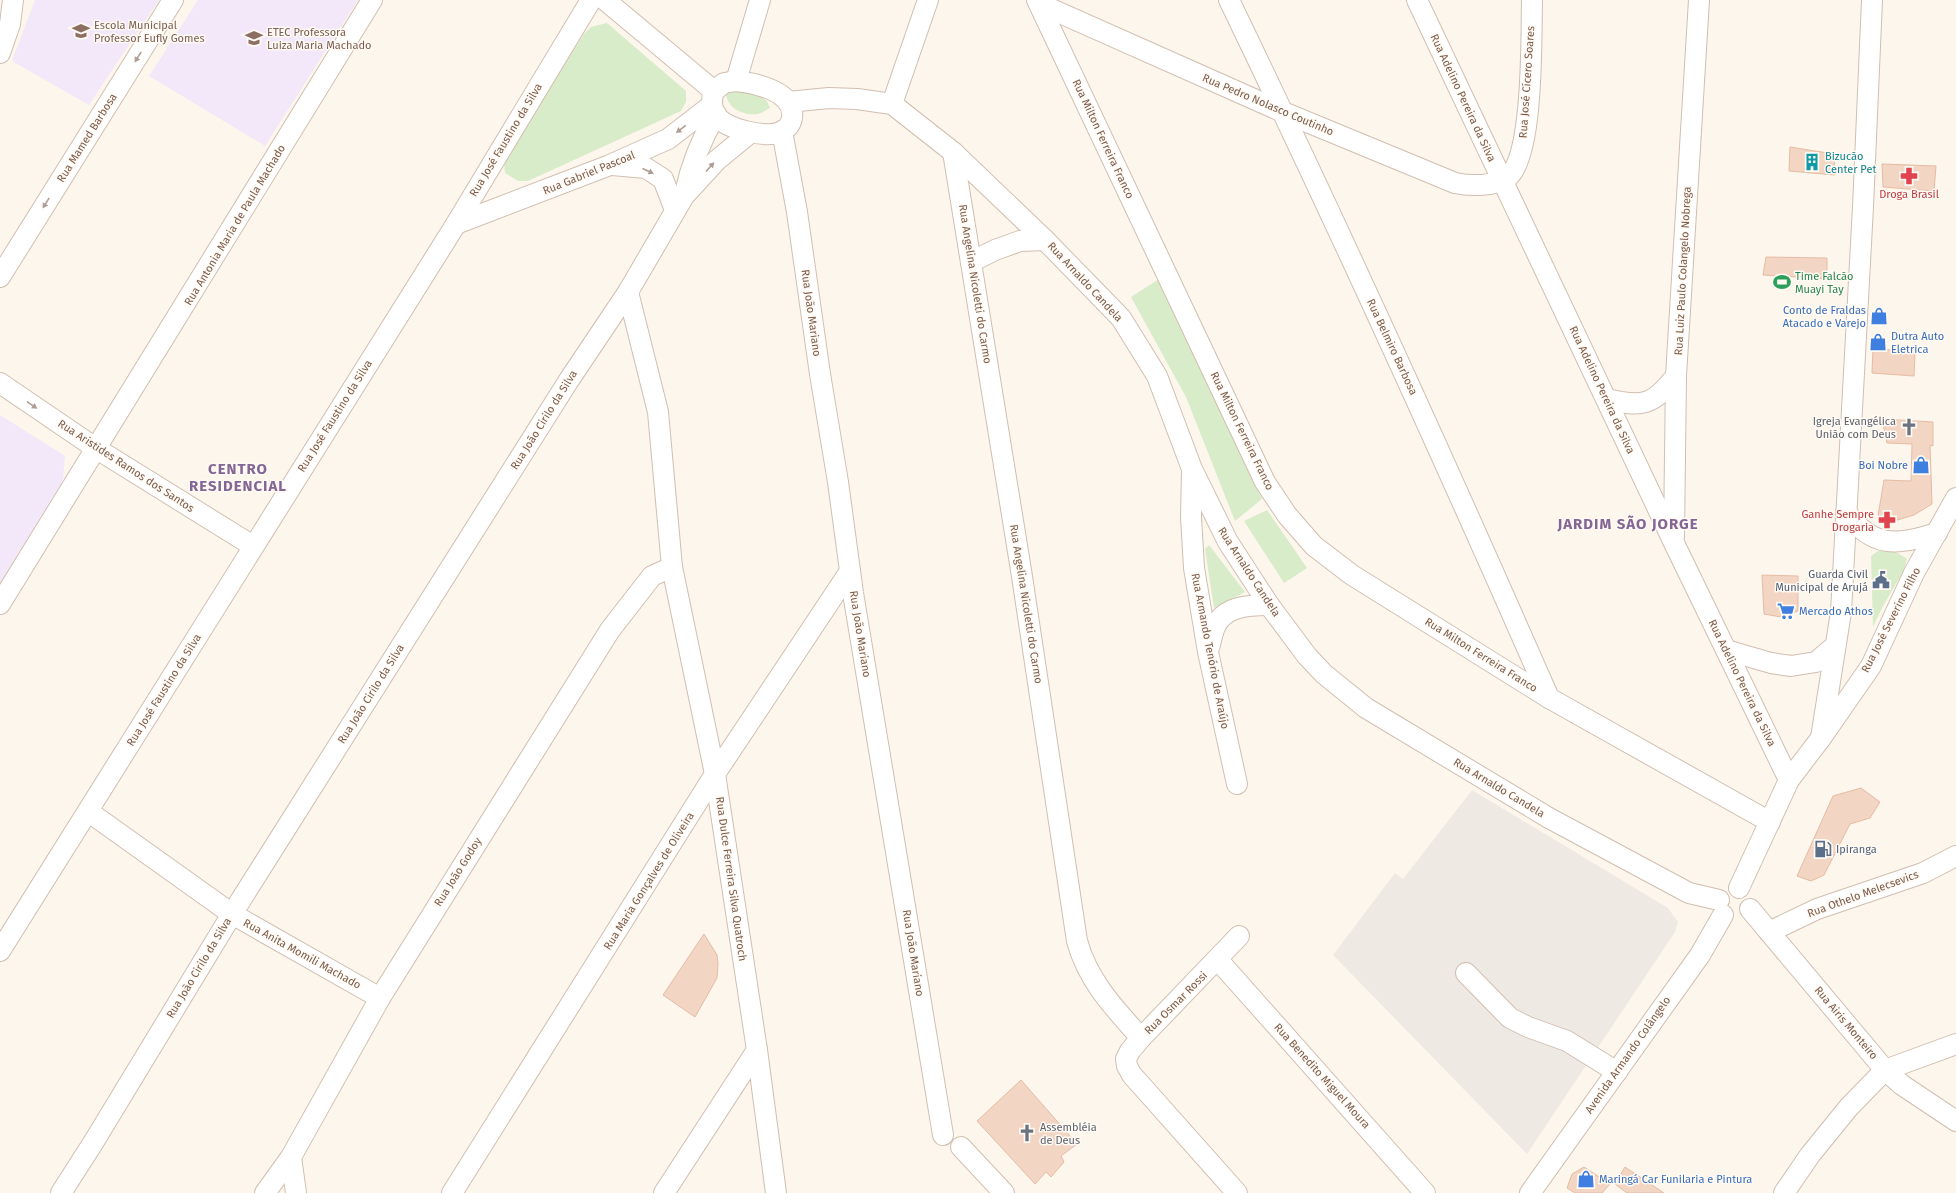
<svg xmlns="http://www.w3.org/2000/svg" width="1956" height="1193" font-family="'Fira Sans',sans-serif">
<rect width="100%" height="100%" fill="#fdf6ec"/>
<path fill="#efe9e4" d="M1472 790 1668 908 1678 922 1675 932 1527 1154 1333 955 1395 873 1403 879Z"/>
<g fill="#f3e8fa">
<path d="M35 0H159L89 105 12 61Z"/>
<path d="M198 0H358L265 146 149 76Z"/>
<path d="M0 415 65 456 63 480 0 583Z"/>
</g>
<g fill="#d8ecc9">
<path d="M607 23 686 91V102L681 111 528 181H518L505 173 504 163 510 149 584 34 591 27Z"/>
<path d="M749 89 767 101 770 108C766 110 762 113 758 114 743 116 726 108 726 92Z"/>
<path d="M1159 279 1262 499 1235 521 1186 397 1131 297Z"/>
<path d="M1267 510 1307 568 1284 583 1244 521Z"/>
<path d="M1209 545 1245 592 1214 608 1205 549Z"/>
<path d="M1888 550 1898 553 1907 559 1904 570 1883 606 1873 627 1871 556 1878 551Z"/>
</g>
<g fill="#f3d5c3" stroke="#e6bba3">
<path d="M1790 147 1834 154 1835 175 1789 171Z"/>
<path d="M1882 164 1936 166 1934 191 1883 187Z"/>
<path d="M1766 257 1827 258V279L1763 275Z"/>
<path d="M1873 348 1915 353 1914 376 1872 373Z"/>
<path d="M1882 419 1933 422V446L1930 445 1932 504 1914 515 1894 521 1878 516 1884 480 1911 481 1912 444 1887 443Z"/>
<path d="M1762 575 1798 576V611L1781 617 1764 614Z"/>
<path d="M1861 788 1880 802 1870 818 1850 824 1824 875 1811 881 1797 876 1833 796Z"/>
<path d="M704 934 717 955 718 964 717 978 695 1017 663 995Z"/>
<path d="M1021 1080 1077 1144 1061 1156 1064 1162 1051 1177 1046 1172 1035 1184 977 1121Z"/>
<path d="M1584 1167 1610 1184 1602 1193H1575L1567 1188 1572 1174Z"/>
<path d="M1625 1167 1664 1193H1627L1615 1184Z"/>
</g>
<g fill="none" stroke-linecap="round" stroke-linejoin="round">
<g stroke="#d1beb0" stroke-width="22">
<g id="minor">
<path d="M605 0 714 91"/>
<path d="M1037 0 1265 482 1287 515 1314 546 1352 575 1549 698 1770 822"/>
<path d="M1229 0C1340 230 1446 463 1549 698"/>
<path d="M1417 0 1674 543 1789 780"/>
<path d="M1040 4 1283 112 1455 183C1469 186 1495 187 1508 177 1534 155 1531 36 1532 0"/>
<path d="M0 53 10 24 13 0"/>
<path d="M736 81C754 83 796 91 792 118 791 124 787 129 781 132 766 138 729 130 717 117 711 110 711 99 714 91L724 83Z"/>
<path d="M736 81 760 0"/>
<path d="M788 102 829 98 857 99 892 104 953 152 1045 240 1121 318 1157 376 1192 469 1228 542 1269 605 1307 656 1324 674 1366 708 1549 818 1689 893 1719 900"/>
<path d="M892 104 928 0"/>
<path d="M782 131 797 212 820 374 838 482 853 593 943 1135"/>
<path d="M953 152 1021 570 1077 941C1088 981 1114 1008 1141 1038"/>
<path d="M612 165 646 168 663 179 675 210"/>
<path d="M685 193C691 164 701 140 716 114"/>
<path d="M456 224 610 165 668 139 712 105"/>
<path d="M971 262 995 250 1020 241 1045 240"/>
<path d="M0 277 173 0"/>
<path d="M628 292 658 412 672 567 715 774 757 1050 776 1193"/>
<path d="M0 383 97 449 253 546"/>
<path d="M1607 399C1643 408 1653 405 1676 376"/>
<path d="M1192 472 1191 517 1194 568 1208 652 1237 784"/>
<path d="M1846 512C1873 549 1897 545 1937 533"/>
<path d="M1674 537 1676 376 1699 0"/>
<path d="M0 604 372 0"/>
<path d="M1209 648C1211 642 1212 634 1215 627 1224 606 1249 605 1269 605"/>
<path d="M1726 650 1771 663 1791 666 1816 662 1835 646"/>
<path d="M1821 738 1841 612 1863 207 1872 0"/>
<path d="M89 812 232 914 380 998"/>
<path d="M1739 888 1789 780 1821 738 1871 666 1914 573 1956 498"/>
<path d="M1750 909 1885 1070 1902 1085 1956 1121"/>
<path d="M1769 932 1817 909 1923 873 1956 856"/>
<path d="M0 951 456 224 591 0"/>
<path d="M1218 960 1425 1193"/>
<path d="M1466 973 1510 1018 1528 1027 1567 1041 1617 1072"/>
<path d="M961 1147 1004 1193"/>
<path d="M291 1157 296 1193"/>
<path d="M61 1193 93 1143 232 914 569 380 628 292 684 196 717 160 750 133"/>
<path d="M265 1193 291 1157 380 998 610 630 652 576 672 567"/>
<path d="M452 1193 715 774 850 571"/>
<path d="M664 1193 757 1050"/>
<path d="M1237 1193 1132 1075 1127 1066 1126 1059 1130 1051 1141 1038 1239 936"/>
<path d="M1530 1193 1700 955 1723 915"/>
<path d="M1784 1193 1810 1155 1849 1107 1885 1070 1956 1044"/>
</g>
</g>
<use href="#minor" stroke="#fff" stroke-width="20"/>
</g>
<defs><path id="oneway-solid" d="M-6-.8H1V-3.2L6.5 0L1 3.2V.8H-6Z"/></defs>
<g fill="#af9d94">
<use href="#oneway-solid" transform="translate(138 57) rotate(122)"/>
<use href="#oneway-solid" transform="translate(681 129) rotate(143)"/>
<use href="#oneway-solid" transform="translate(710 167) rotate(-48)"/>
<use href="#oneway-solid" transform="translate(648 171) rotate(24)"/>
<use href="#oneway-solid" transform="translate(46 203) rotate(122)"/>
<use href="#oneway-solid" transform="translate(32 405) rotate(34)"/>
</g>
<defs>
<g id="school-bare" transform="scale(1.38)"><path d="M0-5L7-2L0 1L-7-2ZM-4 1L0 2.5L4 1V4Q0 6-4 4Z" fill="#8d6e63" stroke="#fffaf3" stroke-width="2.5" paint-order="stroke"/></g>
<g id="university-bare" transform="scale(1.38)"><path d="M0-5L7-2L0 1L-7-2ZM-4 1L0 2.5L4 1V4Q0 6-4 4Z" fill="#8d6e63" stroke="#fffaf3" stroke-width="2.5" paint-order="stroke"/></g>
<g id="building-bare" transform="scale(1.38)"><path d="M-4-6H4V6H1V3H-1V6H-4ZM-2.5-4.3h1.7v1.8h-1.7ZM.8-4.3h1.7v1.8H.8ZM-2.5-1h1.7V.8h-1.7ZM.8-1h1.7V.8H.8Z" fill="#0f9aa8" stroke="#fffaf3" stroke-width="2.5" paint-order="stroke"/></g>
<g id="pharmacy-bare" transform="scale(1.38)"><path d="M-2-6h4v4h4v4h-4v4h-4v-4h-4v-4h4Z" fill="#e0444e" stroke="#fffaf3" stroke-width="2.5" paint-order="stroke"/></g>
<g id="stadium-bare" transform="scale(1.38)"><path d="M0-5a6.5 5 0 1 0 0 10a6.5 5 0 1 0 0-10ZM-3.5-1.8h7v3.6h-7Z" fill="#2e9e5b" stroke="#fffaf3" stroke-width="2.5" paint-order="stroke"/></g>
<g id="shop-bare" transform="scale(1.38)"><path d="M-5-2.5h2.3a2.7 3.5 0 0 1 5.4 0H5L5.5 6h-11ZM-1.5-2.5h3a1.5 2.3 0 0 0-3 0Z" fill="#3f7fe0" stroke="#fffaf3" stroke-width="2.5" paint-order="stroke"/></g>
<g id="church-bare" transform="scale(1.38)"><path d="M-1.2-6h2.4v3.5h3.3v2.4h-3.3V6h-2.4V-.1h-3.3v-2.4h3.3Z" fill="#6b7280" stroke="#fffaf3" stroke-width="2.5" paint-order="stroke"/></g>
<g id="civic-bare" transform="scale(1.38)"><path d="M-.6-6.5H3V-4.5H.6V-3L4-1V1h2V6H-6V1h2V-1L-.6-3ZM-1.2 2.5V6h2.4V2.5Z" fill="#5c6f8a" stroke="#fffaf3" stroke-width="2.5" paint-order="stroke"/></g>
<g id="supermarket-bare" transform="scale(1.38)"><path d="M-6-5.5h2.5l.6 2H6L4.5 2H-2.5L-4.4-4H-6ZM-1.5 3.2a1.3 1.3 0 1 0 .1 0ZM3 3.2a1.3 1.3 0 1 0 .1 0Z" fill="#3f7fe0" stroke="#fffaf3" stroke-width="2.5" paint-order="stroke"/></g>
<g id="fuel-bare" transform="scale(1.38)"><path d="M-5.5-6h7V0h2V4h1.3V-2.5L3-4.5l.8-.8L6-3V5H2.5V1h-1V6h-7ZM-4.2-4.7v3.2H.2V-4.7Z" fill="#5c6f8a" stroke="#fffaf3" stroke-width="2.5" paint-order="stroke"/></g>
</defs>
<g fill-rule="evenodd">
<use href="#school-bare" x="81" y="31"/>
<use href="#university-bare" x="254" y="38"/>
<use href="#building-bare" x="1812" y="162"/>
<use href="#pharmacy-bare" x="1909" y="176"/>
<use href="#stadium-bare" x="1782" y="282"/>
<use href="#shop-bare" x="1879" y="316"/>
<use href="#shop-bare" x="1878" y="342"/>
<use href="#church-bare" x="1909" y="427"/>
<use href="#shop-bare" x="1921" y="465"/>
<use href="#pharmacy-bare" x="1887" y="520"/>
<use href="#civic-bare" x="1881" y="580"/>
<use href="#supermarket-bare" x="1786" y="611"/>
<use href="#fuel-bare" x="1823" y="849"/>
<use href="#church-bare" x="1027" y="1133"/>
<use href="#shop-bare" x="1586" y="1179"/>
</g>
<g text-anchor="middle" dominant-baseline="central" stroke-width="3" stroke-linejoin="round" paint-order="stroke">
<g font-size="11" fill="#785e54" stroke="#fffaf3" text-anchor="start">
<text x="94" y="25">Escola Municipal<tspan x="94" dy="13">Professor Eufly Gomes</tspan></text>
<text x="267" y="32">ETEC Professora<tspan x="267" dy="13">Luiza Maria Machado</tspan></text>
</g>
<g font-size="11" fill="#7a5c4d" stroke="#fffaf3">
<text transform="translate(1527 82) rotate(-86)">Rua José Cícero Soares</text>
<text transform="translate(1463 98) rotate(65)">Rua Adelino Pereira da Silva</text>
<text transform="translate(1268 105) rotate(23)">Rua Pedro Nolasco Coutinho</text>
<text transform="translate(87 138) rotate(-58)">Rua Mamed Barbosa</text>
<text transform="translate(1103 139) rotate(65)">Rua Milton Ferreira Franco</text>
<text transform="translate(506 140) rotate(-59)">Rua José Faustino da Silva</text>
<text transform="translate(589 173) rotate(-22)">Rua Gabriel Pascoal</text>
<text transform="translate(235 225) rotate(-59)">Rua Antonia Maria de Paula Machado</text>
<text transform="translate(1683 271) rotate(-87)">Rua Luiz Paulo Colangelo Nobrega</text>
<text transform="translate(1085 282) rotate(47)">Rua Arnaldo Candela</text>
<text transform="translate(975 284) rotate(81)">Rua Angelina Nicoletti do Carmo</text>
<text transform="translate(811 313) rotate(82)">Rua João Mariano</text>
<text transform="translate(1392 347) rotate(65)">Rua Belmiro Barbosa</text>
<text transform="translate(1602 390) rotate(65)">Rua Adelino Pereira da Silva</text>
<text transform="translate(335 416) rotate(-58)">Rua José Faustino da Silva</text>
<text transform="translate(544 420) rotate(-58)">Rua João Cirilo da Silva</text>
<text transform="translate(1242 431) rotate(64)">Rua Milton Ferreira Franco</text>
<text transform="translate(126 466) rotate(33)">Rua Aristides Ramos dos Santos</text>
<text transform="translate(1249 572) rotate(57)">Rua Arnaldo Candela</text>
<text transform="translate(1026 604) rotate(81)">Rua Angelina Nicoletti do Carmo</text>
<text transform="translate(1891 620) rotate(-63)">Rua José Severino Filho</text>
<text transform="translate(860 634) rotate(81)">Rua João Mariano</text>
<text transform="translate(1210 651) rotate(79)">Rua Armando Tenório de Araújo</text>
<text transform="translate(1481 655) rotate(32)">Rua Milton Ferreira Franco</text>
<text transform="translate(1742 683) rotate(64)">Rua Adelino Pereira da Silva</text>
<text transform="translate(164 690) rotate(-58)">Rua José Faustino da Silva</text>
<text transform="translate(371 694) rotate(-58)">Rua João Cirilo da Silva</text>
<text transform="translate(1499 788) rotate(31)">Rua Arnaldo Candela</text>
<text transform="translate(458 872) rotate(-58)">Rua João Godoy</text>
<text transform="translate(731 879) rotate(82)">Rua Dulce Ferreira Silva Quatroch</text>
<text transform="translate(649 881) rotate(-58)">Rua Maria Gonçalves de Oliveira</text>
<text transform="translate(1863 894) rotate(-20)">Rua Othelo Melecsevics</text>
<text transform="translate(913 953) rotate(81)">Rua João Mariano</text>
<text transform="translate(302 954) rotate(29)">Rua Anita Momili Machado</text>
<text transform="translate(199 968) rotate(-59)">Rua João Cirilo da Silva</text>
<text transform="translate(1176 1003) rotate(-45)">Rua Osmar Rossi</text>
<text transform="translate(1846 1023) rotate(50)">Rua Airis Monteiro</text>
<text transform="translate(1628 1055) rotate(-55)">Avenida Armando Colângelo</text>
<text transform="translate(1322 1076) rotate(48)">Rua Benedito Miguel Moura</text>
</g>
<g font-size="11" fill="#0d838f" stroke="#fffaf3" text-anchor="start">
<text x="1825" y="156">Bizucão<tspan x="1825" dy="13">Center Pet</tspan></text>
</g>
<g font-size="11" fill="#be3a42" stroke="#fffaf3">
<text x="1909" y="194">Droga Brasil</text>
<text x="1874" y="514" text-anchor="end">Ganhe Sempre<tspan x="1874" dy="13">Drogaria</tspan></text>
</g>
<g font-size="11" fill="#27864d" stroke="#fffaf3" text-anchor="start">
<text x="1795" y="276">Time Falcão<tspan x="1795" dy="13">Muayi Tay</tspan></text>
</g>
<g font-size="11" fill="#366cbe" stroke="#fffaf3" text-anchor="start">
<text x="1866" y="310" text-anchor="end">Conto de Fraldas<tspan x="1866" dy="13">Atacado e Varejo</tspan></text>
<text x="1891" y="336">Dutra Auto<tspan x="1891" dy="13">Eletrica</tspan></text>
<text x="1908" y="465" text-anchor="end">Boi Nobre</text>
<text x="1799" y="611">Mercado Athos</text>
<text x="1599" y="1179">Maringá Car Funilaria e Pintura</text>
</g>
<g font-size="11" fill="#5b616d" stroke="#fffaf3" text-anchor="end">
<text x="1896" y="421">Igreja Evangélica<tspan x="1896" dy="13">União com Deus</tspan></text>
<text x="1040" y="1127" text-anchor="start">Assembléia<tspan x="1040" dy="13">de Deus</tspan></text>
</g>
<g font-size="11" fill="#4e5e75" stroke="#fffaf3" text-anchor="end">
<text x="1868" y="574">Guarda Civil<tspan x="1868" dy="13">Municipal de Arujá</tspan></text>
<text x="1836" y="849" text-anchor="start">Ipiranga</text>
</g>
<g font-size="15" font-weight="bold" letter-spacing="1" fill="#846695" stroke="#fffaf3">
<text x="238" y="469">CENTRO<tspan x="238" dy="17">RESIDENCIAL</tspan></text>
<text x="1628" y="524">JARDIM SÃO JORGE</text>
</g>
</g>
</svg>
